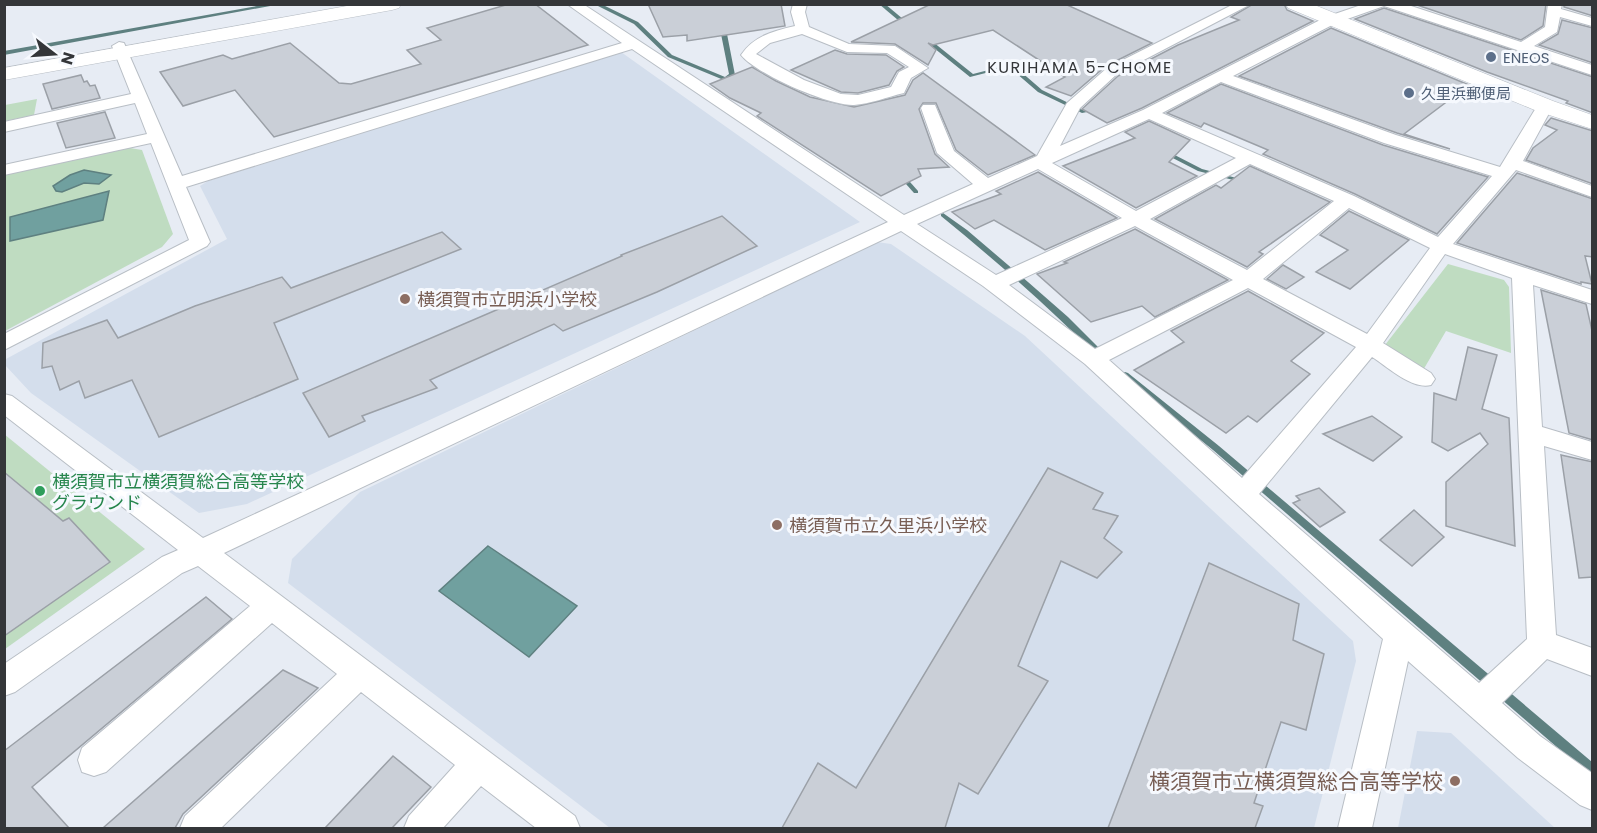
<svg xmlns="http://www.w3.org/2000/svg" width="1597" height="833" font-family="Poppins,'Noto Sans JP',sans-serif">
<rect width="100%" height="100%" fill="#e7ecf4"/>
<g fill="#d4deec">
<path d="M621 52 860 222 247 504 199 513 31 393 5 365 6 359 227 239 200 186 208 181Z"/>
<path d="M877 242 891 244 1025 336 1353 641 1356 661 1314 828H610L288 583 292 559 360 492Z"/>
<path d="M1417 731 1451 733 1555 828H1398Z"/>
</g>
<g fill="#bfdcc1">
<path d="M37 99 34 115 5 121V105Z"/>
<path d="M130 148 142 150 173 234 162 247 5 331V175Z"/>
<path d="M1448 264 1504 280 1509 287 1511 353 1446 331 1422 372 1385 345Z"/>
<path d="M4 434 145 549 5 649H4Z"/>
</g>
<g fill="#70a09f" stroke="#5e8080" stroke-width="1.5">
<path d="M84 170 111 175 99 184 84 183 62 192 56 191 53 186 70 175Z"/>
<path d="M109 191 103 220 10 241V217Z"/>
<path d="M488 546 577 606 529 657 439 591Z"/>
</g>
<g fill="none" stroke-linecap="round" stroke-linejoin="round">
<g fill="#5e8080" fill-rule="evenodd">
<path d="M268 4H281L4 55V51Z"/>
<path d="M594 4H601L638 22 672 55 725 77 729 74 721 34 716 24 721 23 727 34 735 75 730 79 736 82 731 83 668 57 634 24Z"/>
<path d="M879 4H885L909 24V26H905Z"/>
<path d="M924 38H928L973 74 1012 64 1042 90 1087 112 1082 113 1038 92 1009 67 970 77 924 40Z"/>
<path d="M1165 150 1202 169 1248 181 1245 183 1198 171 1163 153V151Z"/>
<path d="M900 172 902 173 918 191V193H914L898 175V173Z"/>
<path d="M943 213 967 230 1028 282 1068 317 1106 355 1107 357 1106 359H1100C1050 308 996 261 941 216V214Z"/>
<path d="M1125 372 1128 373 1219 446 1592 762V776L1588 774 1213 450 1122 377 1121 375 1122 373Z"/>
</g>
</g>
<g fill="#cacfd7" stroke="#9ba0a7" stroke-width="1.5">
<path d="M509 4H535L588 45 274 137 235 90 183 106 160 72 223 55 232 59 290 43 339 83 351 84 421 64 407 50 441 40 427 28Z"/>
<path d="M648 4H781L785 26 687 41V35L663 37Z"/>
<path d="M931 4H1065L1152 43 1106 66 1071 96 1046 87 1065 77 993 30 933 45 928 43 936 50 928 65 895 44 851 42Z"/>
<path d="M1253 4H1284L1287 10 1313 21 1142 108 1107 123 1082 109 1118 76 1178 45 1239 20 1231 17Z"/>
<path d="M1414 4H1546L1543 26 1521 40Z"/>
<path d="M1564 4H1593V16L1564 7Z"/>
<path d="M1384 8 1593 77V113L1566 103 1568 101 1487 72 1355 19Z"/>
<path d="M1562 20 1593 28V63L1539 45 1558 34Z"/>
<path d="M1331 28 1469 85 1404 134 1450 149 1397 133 1239 76Z"/>
<path d="M835 50 847 54 886 55 904 67 897 71 889 85 858 93 841 92 791 70Z"/>
<path d="M752 67 776 81 810 97 854 107 905 95 913 80 923 73 1035 155 988 175 956 150 936 103H923L919 109 935 154 949 167 918 169 921 176 881 196 757 116 761 113 730 98 710 84Z"/>
<path d="M81 75 84 82 87 81 90 86 95 85 100 98 52 109 43 84Z"/>
<path d="M1221 84 1383 145 1488 177 1437 234 1355 194 1263 154 1268 150 1204 123 1201 127 1167 113Z"/>
<path d="M105 112 115 138 66 148 57 123Z"/>
<path d="M1551 118 1593 131V184L1526 160 1533 148 1557 130 1545 125Z"/>
<path d="M1149 121 1190 140 1169 162 1197 176 1136 208 1063 166 1135 138 1125 132Z"/>
<path d="M1250 166 1330 202 1259 252 1263 254 1247 267 1155 219 1216 185 1221 188Z"/>
<path d="M1038 172 1117 218 1045 250 994 220 975 229 952 212 1001 194 996 191Z"/>
<path d="M1517 173 1593 199V257L1585 256 1592 284 1581 282V284L1457 243Z"/>
<path d="M1349 211 1409 240 1350 289 1316 272 1348 250 1320 235Z"/>
<path d="M722 216 757 246 657 292 563 331 554 324 430 380 437 388 362 416 365 421 329 437 303 393 622 256 621 255Z"/>
<path d="M1135 229 1228 280 1155 317 1142 306 1091 322 1037 274 1067 263 1064 262Z"/>
<path d="M442 232 461 249 274 323 298 379 159 437 132 380 85 398 79 381 60 390 52 366 42 368 43 343 107 320 118 338 195 306 282 277 291 288Z"/>
<path d="M1283 265 1304 277 1286 289 1267 279Z"/>
<path d="M1541 290 1586 304 1593 335V440L1569 433Z"/>
<path d="M1248 291 1324 333 1291 361 1310 374 1257 422 1248 416 1226 433 1134 370 1184 342 1171 331Z"/>
<path d="M1468 347 1497 355 1482 409 1509 418 1515 546 1446 526V482L1488 444 1480 433 1448 451 1432 442 1434 393 1456 400Z"/>
<path d="M1372 416 1402 437 1373 461 1323 434Z"/>
<path d="M1561 455 1593 462V577L1579 578Z"/>
<path d="M1048 468 1103 493 1093 509 1118 516 1104 538 1122 552 1097 578 1061 561 1018 666 1048 681 978 794 959 783 945 828H782L818 763 856 788Z"/>
<path d="M4 472 63 521 69 518 110 562 4 636Z"/>
<path d="M1319 488 1345 512 1320 527 1293 503 1300 500 1296 496Z"/>
<path d="M1414 510 1444 537 1412 566 1380 540Z"/>
<path d="M1209 563 1299 604 1293 640 1324 654 1306 730 1281 722 1254 803 1263 806 1255 828H1108Z"/>
<path d="M206 597 232 619 32 787 69 828H4V751Z"/>
<path d="M283 670 318 688 183 814 175 828H103Z"/>
<path d="M393 756 431 787 392 828H325Z"/>
</g>
<g fill="none" stroke-linecap="round" stroke-linejoin="round">
<g stroke="#b8bec5" stroke-width="2">
<g id="street">
<path d="M567 4H583L904 215 973 184 937 153 921 108 923 105H935L954 151 988 178 1037 156 1067 103 1107 68 1234 4H1251L1117 74 1080 108 1060 146 1143 110 1326 17 1364 4H1405L1521 42 1545 27 1548 4H1562L1561 9 1592 18V26L1560 17 1557 32 1534 46 1592 65V75L1384 6 1336 23 1233 76 1396 135 1500 167 1539 103H1551L1553 106 1523 161 1592 186V197L1516 170 1453 244 1592 290V304L1533 285 1542 427 1592 442V460L1544 446 1556 635 1592 648V676L1547 659 1502 703 1540 736 1592 773V810L1580 805 1518 758 1408 661 1372 828H1338L1383 639 1085 364 983 286 901 231 224 553 575 816 580 828H536L481 786 443 828H404L409 816 455 765 361 692 221 828H180L185 816 337 674 272 623 106 772 94 776 82 772 78 760 82 748 250 606 198 566 182 573 15 692 4 696V664L162 557 178 550 4 415V394L12 396 203 538 888 222 632 49 186 187 210 242 207 246 4 350V334L189 240 151 143 4 175V165L147 134 135 103 4 132V122L131 94 112 46 119 42 124 43 182 176 622 43ZM1221 82 1384 143 1492 176 1438 237 1354 196 1162 113ZM1149 119 1236 158 1136 211 1052 163ZM1250 164 1334 201 1247 270 1150 219ZM1038 169 1122 218 996 275 917 224ZM1349 208 1430 248 1367 334 1263 279ZM1135 226 1233 280 1095 349 1009 285ZM1445 254 1512 278 1527 639 1479 683 1259 494 1372 357C1388 367 1412 390 1431 385L1435 379 1431 373 1383 343ZM1248 288 1356 347 1242 478 1109 360Z"/>
<path d="M793 4H807L805 12 809 27 849 44 895 46 928 68 911 78 904 93C887 97 870 104 854 105 829 106 756 74 741 55 754 36 773 31 795 26L791 12ZM802 34 847 52 887 53 909 67 899 72 891 87 858 95 841 94 804 80 756 54 770 43Z"/>
</g>
</g>
<g stroke="#b8bec5" stroke-width="1">
<path id="secondary" d="M358 4H401L399 8 392 10 4 80V68Z"/>
</g>
<g stroke="#b8bec5" stroke-width="1">
<path id="highway" d="M1286 4H1312L1553 101 1592 115V129L1537 111 1288 8Z"/>
</g>
<use href="#street" fill="#fff" fill-rule="evenodd"/>
<use href="#secondary" fill="#fff" fill-rule="evenodd"/>
<use href="#highway" fill="#fff" fill-rule="evenodd"/>
</g>
<g fill="#5c6f8a" stroke="#f6f9fe" stroke-width="2">
<circle cx="1491" cy="57" r="6"/>
<circle cx="1409" cy="93" r="6"/>
</g>
<g fill="#8d6e63" stroke="#f6f9fe" stroke-width="2">
<circle cx="405" cy="299" r="6"/>
<circle cx="777" cy="525" r="6"/>
<circle cx="1455" cy="781" r="6"/>
</g>
<circle fill="#2e9e5b" stroke="#f6f9fe" stroke-width="2" cx="40" cy="491" r="6"/>
<g text-anchor="middle" dominant-baseline="central" stroke-width="6" stroke-linejoin="round" paint-order="stroke">
<g font-size="15" fill="#4e5e75" stroke="#f6f9fe" text-anchor="start">
<text x="1503" y="57">ENEOS</text>
<text x="1421" y="93">久里浜郵便局</text>
</g>
<g font-size="16" letter-spacing="1.5" fill="#343639" stroke="#f6f9fe">
<text x="1080" y="67">KURIHAMA 5-CHOME</text>
</g>
<g font-size="18" fill="#785e54" stroke="#f6f9fe" text-anchor="start">
<text x="417" y="299">横須賀市立明浜小学校</text>
<text x="789" y="525">横須賀市立久里浜小学校</text>
</g>
<g font-size="18" fill="#27864d" stroke="#f6f9fe" text-anchor="start">
<text x="52" y="481">横須賀市立横須賀総合高等学校<tspan x="52" dy="21">グラウンド</tspan></text>
</g>
<g font-size="21" fill="#785e54" stroke="#f6f9fe" text-anchor="end">
<text x="1443" y="781">横須賀市立横須賀総合高等学校</text>
</g>
</g>
<rect width="1597" height="833" fill="none" stroke="#343639" stroke-width="12"/>
<g transform="translate(54 54) rotate(107)" stroke="#f6f9fe" stroke-width="4.5" paint-order="stroke">
<path d="M0-4.5L10 22L0 15L-10 22Z" fill="#343639"/>
<text y="-9" font-size="16" font-weight="bold" text-anchor="middle" fill="#343639">N</text>
</g>
</svg>
